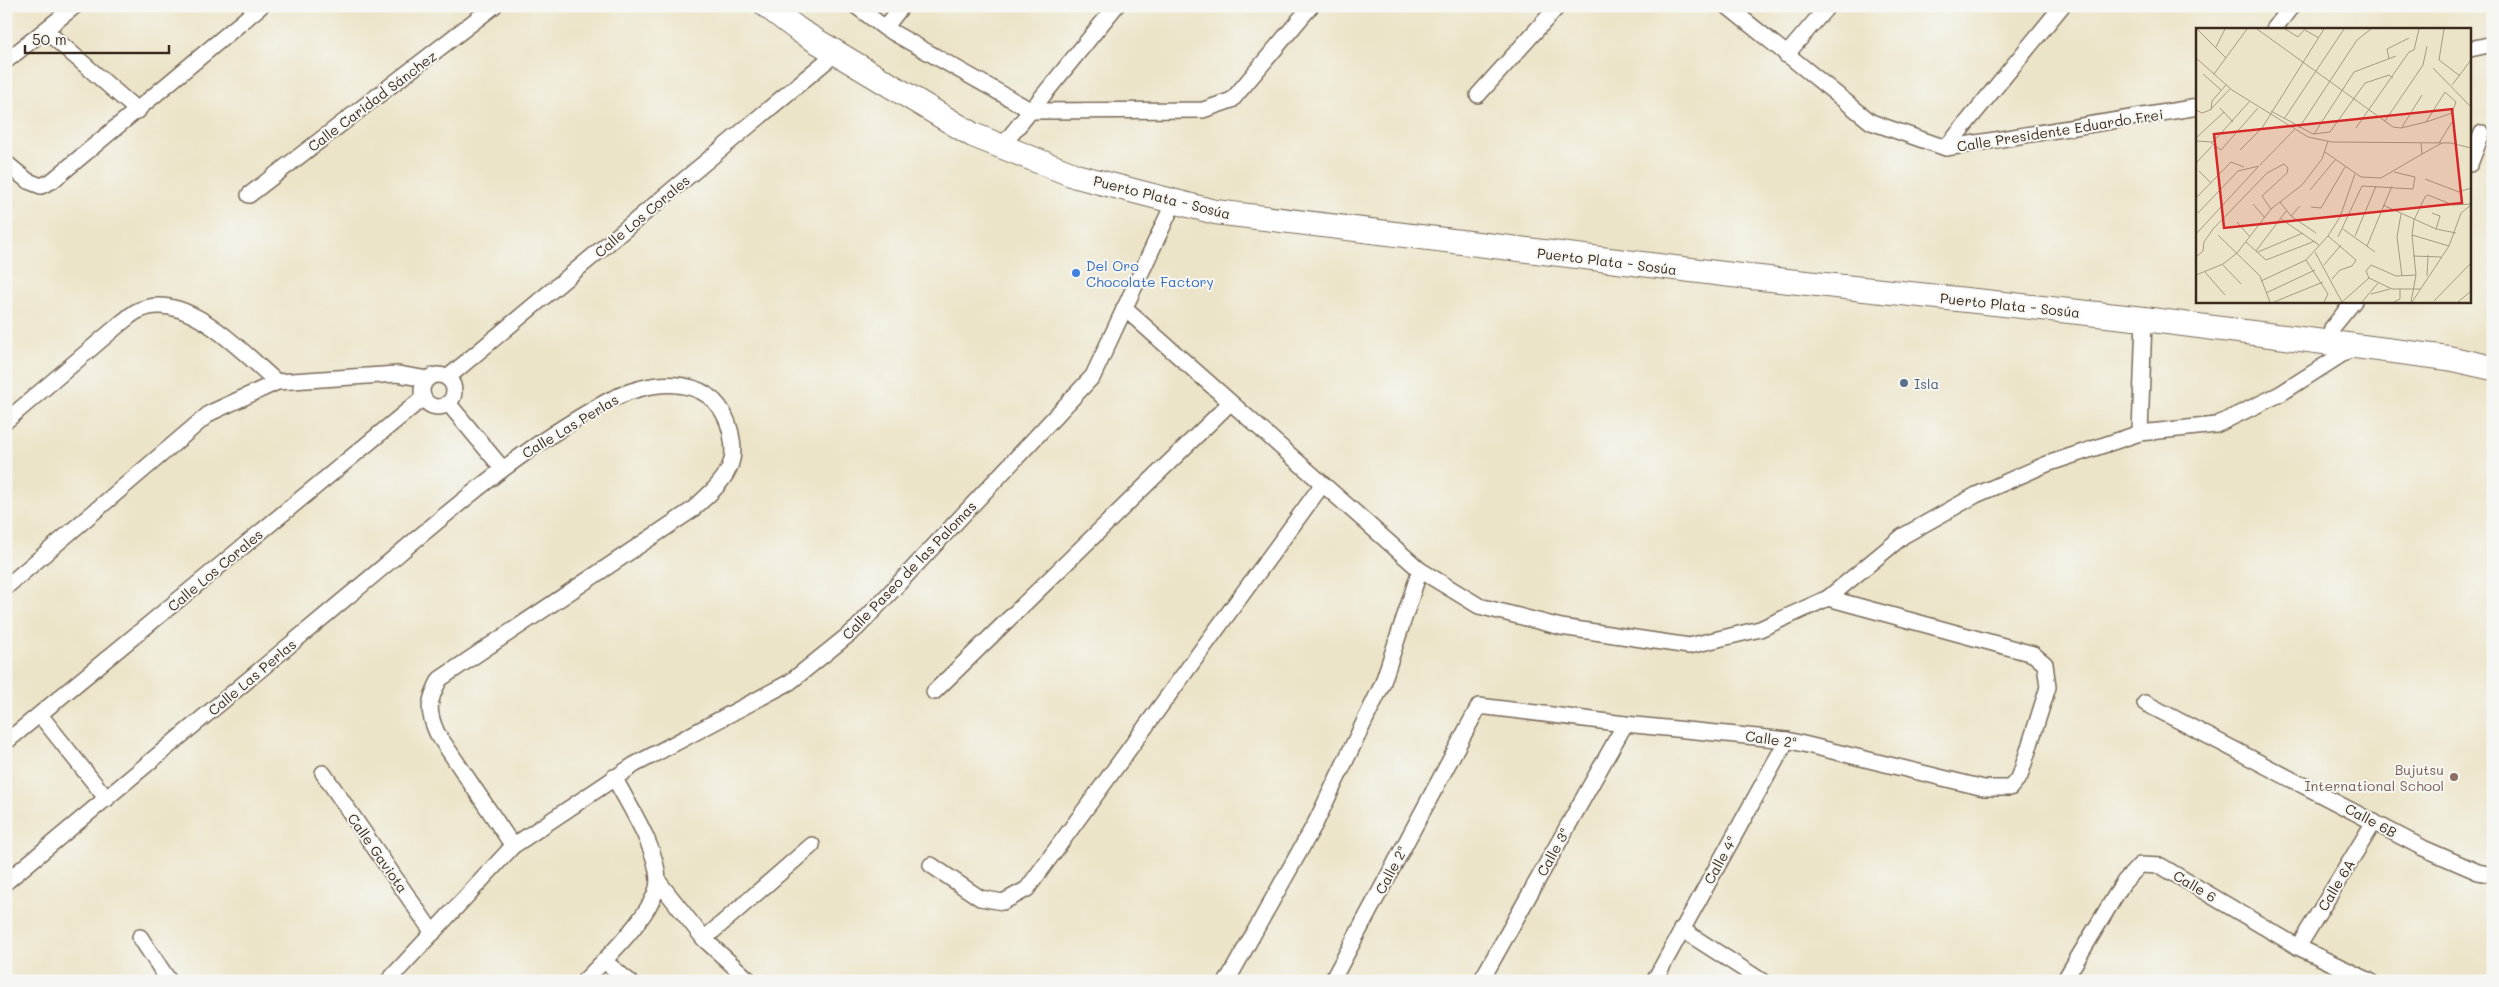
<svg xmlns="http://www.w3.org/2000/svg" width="2499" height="987" font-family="Mali,sans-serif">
<rect width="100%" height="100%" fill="#f6f6f2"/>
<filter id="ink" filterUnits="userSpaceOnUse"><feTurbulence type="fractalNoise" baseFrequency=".02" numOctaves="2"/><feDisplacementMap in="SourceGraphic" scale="10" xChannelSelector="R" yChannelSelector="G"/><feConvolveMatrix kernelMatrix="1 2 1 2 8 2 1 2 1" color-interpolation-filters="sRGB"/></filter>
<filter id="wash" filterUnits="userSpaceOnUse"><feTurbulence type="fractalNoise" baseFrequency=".0096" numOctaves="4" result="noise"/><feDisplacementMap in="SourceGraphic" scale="20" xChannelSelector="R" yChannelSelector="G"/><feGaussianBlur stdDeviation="1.12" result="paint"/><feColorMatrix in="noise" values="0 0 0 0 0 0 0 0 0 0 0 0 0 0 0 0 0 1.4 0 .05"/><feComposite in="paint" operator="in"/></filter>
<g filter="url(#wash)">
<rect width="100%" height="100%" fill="#ece4c8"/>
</g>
<g filter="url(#ink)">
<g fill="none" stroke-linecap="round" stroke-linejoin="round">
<g stroke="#796b5a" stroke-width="18">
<g id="street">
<path d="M856 6 885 28 1032 111 1203 110 1232 100 1311 6"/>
<path d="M1727 6 1871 122 1946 148 2198 107"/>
<path d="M885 28 902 6"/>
<path d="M2274 29 2292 6"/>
<path d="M46 31 138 111"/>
<path d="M2470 49 2493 44"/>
<path d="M1786 55 1828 6"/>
<path d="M6 61 75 6"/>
<path d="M1478 95 1558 6"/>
<path d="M1002 146 1116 6"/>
<path d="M1946 148 2062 6"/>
<path d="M6 163 28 181 41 186 52 181 261 6"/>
<path d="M2470 164 2482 133"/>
<path d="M249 195 494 6"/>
<path d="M1124 308 1420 570 1479 606 1561 627 1689 646 1760 629 1828 598 1903 536 1976 495 2047 464 2140 433 2144 319"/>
<path d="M2329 343 2332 328 2354 301"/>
<circle cx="438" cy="391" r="16"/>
<path d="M447 378 836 53"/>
<path d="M448 403 502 468"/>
<path d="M6 421 121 323C127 319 133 312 140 310 186 289 244 354 277 382"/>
<path d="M2140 433 2216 425 2280 394 2355 346"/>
<path d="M6 587 210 413 277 382 397 374 427 379"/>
<path d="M934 692 1230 403"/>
<path d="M2145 703 2423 848 2478 872 2493 875"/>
<path d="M40 715 107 799"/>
<path d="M6 742 423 398"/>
<path d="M323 773 433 933"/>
<path d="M931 865 980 898 1003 902 1027 889 1322 485"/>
<path d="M658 881 704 939 812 845"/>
<path d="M6 882C120 788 233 693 346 598 430 529 510 454 606 402 646 380 709 371 728 423 732 434 735 452 731 463 725 482 706 497 692 510L440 679C428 701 427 711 437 733L513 846"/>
<path d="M1681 929 1762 981"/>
<path d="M140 937 169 981"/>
<path d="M704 939 750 981"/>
<path d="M2298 947 2374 822"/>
<path d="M604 961 629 981"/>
<path d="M388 981 513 846 634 765 790 682 857 628 1093 376 1174 202"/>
<path d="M584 981C605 960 658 909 658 880 657 848 629 806 614 777"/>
<path d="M1227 981 1316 822 1382 685 1420 570"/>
<path d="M1332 981 1479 706 1625 724 1787 740 1984 788H2010L2020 776 2048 687 2045 664 2033 654 1828 598"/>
<path d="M1481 981 1625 724"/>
<path d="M1654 981 1787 740"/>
<path d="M2064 981 2123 883 2140 865 2161 866 2298 947 2370 981"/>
</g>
</g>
<g stroke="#796b5a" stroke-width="26">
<path id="primary" d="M767 6 800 31 973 135 1076 176 1215 212 1732 275 2144 319 2448 358 2493 368"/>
</g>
<use href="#street" stroke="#fff" stroke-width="15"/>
<use href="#primary" stroke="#fff" stroke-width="24"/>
</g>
</g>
<circle fill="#3f7fe0" stroke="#f6f6f2" stroke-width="2" cx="1076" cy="273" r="5"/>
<circle fill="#5c6f8a" stroke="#f6f6f2" stroke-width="2" cx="1904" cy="383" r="5"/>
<circle fill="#8d6e63" stroke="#f6f6f2" stroke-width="2" cx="2454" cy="777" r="5"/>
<g text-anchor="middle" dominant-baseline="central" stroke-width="4" stroke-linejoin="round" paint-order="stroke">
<g font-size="14" fill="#3b2a1e" stroke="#f6f6f2">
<text transform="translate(372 101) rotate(-37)">Calle Caridad Sánchez</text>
<text transform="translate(2060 130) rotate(-9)">Calle Presidente Eduardo Frei</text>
<text transform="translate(1162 197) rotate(14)">Puerto Plata - Sosúa</text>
<text transform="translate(642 216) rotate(-40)">Calle Los Corales</text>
<text transform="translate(1607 261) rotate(7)">Puerto Plata - Sosúa</text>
<text transform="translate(2010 305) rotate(6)">Puerto Plata - Sosúa</text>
<text transform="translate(570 426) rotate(-31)">Calle Las Perlas</text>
<text transform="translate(215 570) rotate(-40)">Calle Los Corales</text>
<text transform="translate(909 570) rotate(-46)">Calle Paseo de las Palomas</text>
<text transform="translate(252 677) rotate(-40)">Calle Las Perlas</text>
<text transform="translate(1771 739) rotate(8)">Calle 2ª</text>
<text transform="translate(2371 820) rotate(28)">Calle 6B</text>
<text transform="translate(1553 852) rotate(-61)">Calle 3ª</text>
<text transform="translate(378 853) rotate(55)">Calle Gaviota</text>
<text transform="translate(1720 860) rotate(-61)">Calle 4ª</text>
<text transform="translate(1391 870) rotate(-62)">Calle 2ª</text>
<text transform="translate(2336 885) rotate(-59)">Calle 6A</text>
<text transform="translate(2195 886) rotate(31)">Calle 6</text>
</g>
<g font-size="14" fill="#366cbe" stroke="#f6f6f2" text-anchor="start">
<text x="1086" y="265">Del Oro<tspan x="1086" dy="16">Chocolate Factory</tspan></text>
</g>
<g font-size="14" fill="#4e5e75" stroke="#f6f6f2" text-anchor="start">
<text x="1914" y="383">Isla</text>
</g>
<g font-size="14" fill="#785e54" stroke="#f6f6f2" text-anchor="end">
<text x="2444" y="769">Bujutsu<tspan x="2444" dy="16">International School</tspan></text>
</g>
</g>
<g transform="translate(2196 28)">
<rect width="275" height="275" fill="#ece4c8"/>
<path fill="none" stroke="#a59a84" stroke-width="1" d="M1 1 30 30M61 1 197 99 205 100 230 94 236 92 256 85 260 74 249 64 230 94M89 1 102 9 109 1M248 1 243 32 264 48M109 2 123 10M20 19 29 1M0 30 36 62 112 109 136 114 255 115 275 120M193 31 191 21 213 10M237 40 275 79M7 46 25 62M18 46 51 1M256 57 275 32M24 80 37 94M0 82 6 85 14 82 34 61M15 82 16 73 30 57M75 83 117 106 134 104 169 55 193 47 197 50M88 91 148 1M189 93 227 37 231 18M206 99 226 67M103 100 161 12 175 1M160 100 213 24 218 22 223 1M118 106 158 44 200 28M0 110 28 84M0 113 17 114 53 74M15 115 25 122 62 80M243 115 256 94M44 122 66 100 128 1M129 124 165 149 185 150 226 126 225 115M226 126 246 115M0 135 16 118M64 137 98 102M3 143 15 155M229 151 263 164 275 160M114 162 139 132M0 170 35 134 48 139M84 174 95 188 104 178M57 176 69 190M187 177 240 201 260 205M115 179 125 180 149 139M2 185 42 143 63 138M236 185 244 188 240 201M205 186 201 209 206 248M95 188 120 205M85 191 123 217M41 194 54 209M147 201 179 224M0 206 62 139M22 207 64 248 74 274M216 207 253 218M159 208 180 158M142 209 166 158 217 161 219 149 198 144M50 214 70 232 119 213M171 218 196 158M60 223 90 183M62 224 107 205M119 224 146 274M217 228 245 229M0 229 7 223 8 214 17 201 71 145 88 136 92 140 91 145 66 168 75 181M110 232 132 266 128 274M27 237 45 256M128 237 145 217M9 244 29 267M0 247 27 236 41 225 75 181 106 157 126 131 132 113M231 248 232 227M173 250 170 243 175 237 200 248 220 247M136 251 144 242 156 238 160 232 132 208 144 189 159 146M65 253 110 232 132 208M70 265 119 242M175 266 194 261M238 273 275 235M78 274 127 254M146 274 173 250 196 261H224M166 274 182 255M198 274 204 271V261M215 274 220 247 216 207 218 192 229 169 232 167 257 177 275 176M216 274 253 218 265 185 275 177M262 274 275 263"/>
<path fill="#d62828" fill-opacity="0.15" stroke="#d62828" stroke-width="2.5" d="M256 81 266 175 28 200 18 106Z"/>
<rect width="275" height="275" fill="none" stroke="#3b2a1e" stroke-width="2.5"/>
</g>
<rect width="2499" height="987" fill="none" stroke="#f6f6f2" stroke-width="25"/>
<path d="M25 45v8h144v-8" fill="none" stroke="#3b2a1e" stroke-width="2.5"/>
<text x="32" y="45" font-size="15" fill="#3b2a1e" stroke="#f6f6f2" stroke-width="4" paint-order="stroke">50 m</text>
</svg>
